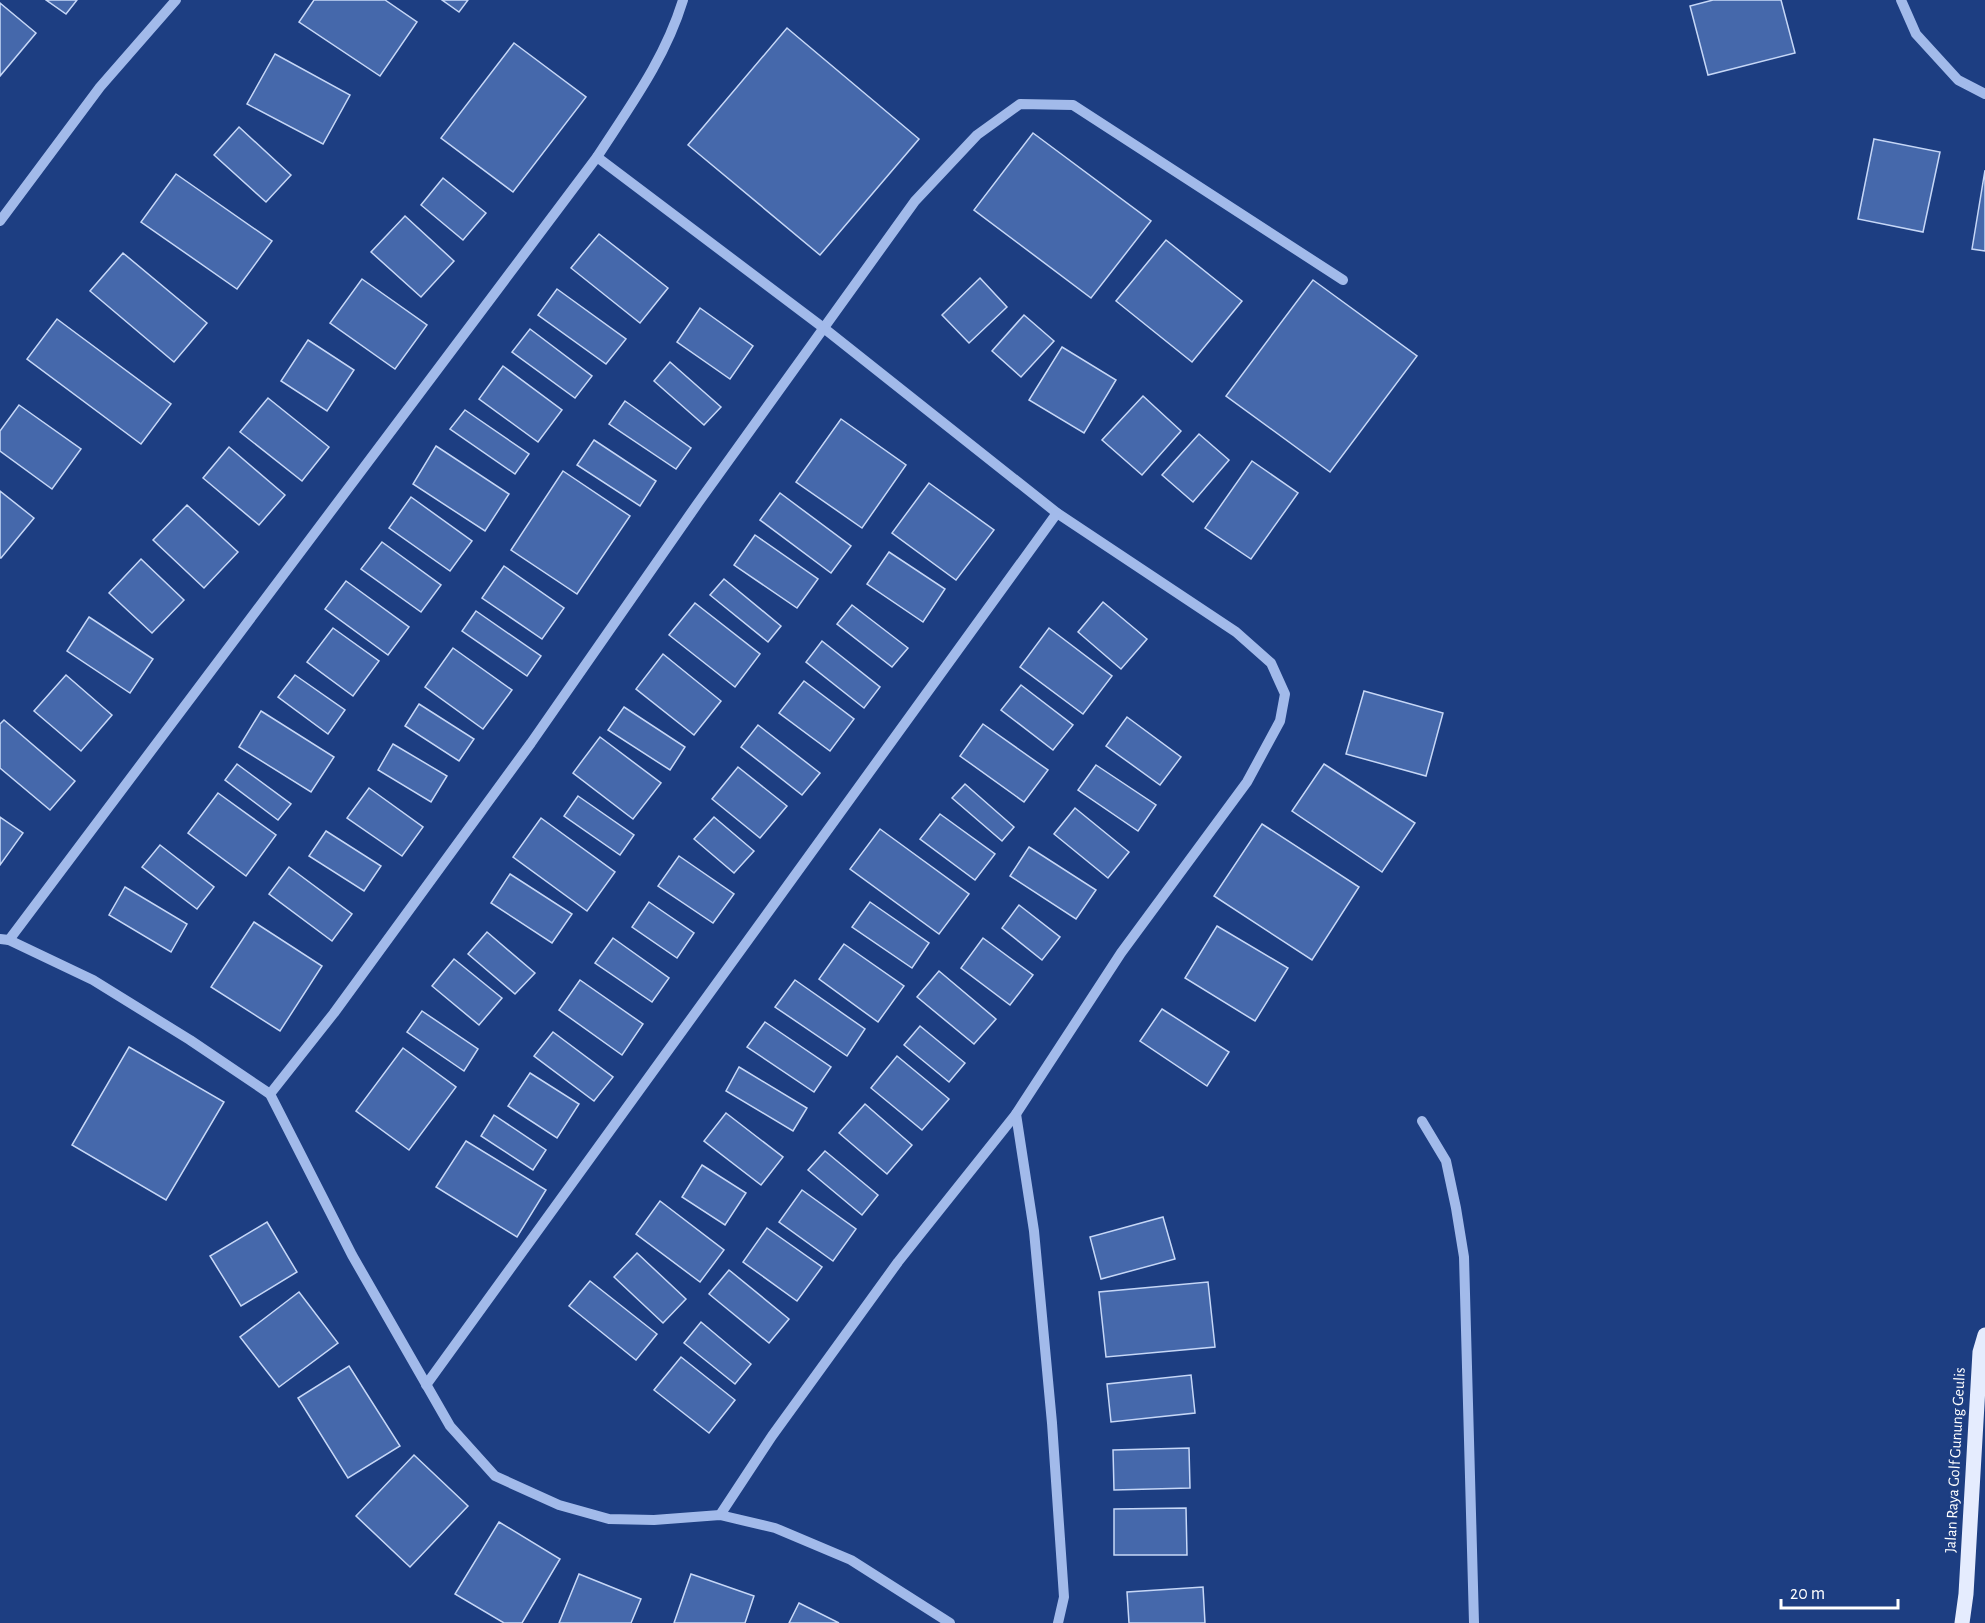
<svg xmlns="http://www.w3.org/2000/svg" width="1985" height="1623" font-family="'Alegreya Sans',sans-serif">
<rect width="100%" height="100%" fill="#1d3e82"/>
<g fill="#4568ab" stroke="#c6d7f7" stroke-width="1.5">
<path d="M46 0H77L66 14Z"/>
<path d="M314 0H385L417 22 380 76 299 22Z"/>
<path d="M442 0H468L459 12Z"/>
<path d="M1713 0H1781L1795 53 1708 75 1690 6Z"/>
<path d="M0 3 36 33 0 76Z"/>
<path d="M787 28 919 139 820 255 688 145Z"/>
<path d="M514 43 586 97 513 192 441 138Z"/>
<path d="M275 54 350 95 323 144 247 104Z"/>
<path d="M239 127 291 175 266 202 214 155Z"/>
<path d="M1033 133 1151 221 1091 298 974 210Z"/>
<path d="M1874 139 1940 152 1923 232 1858 219Z"/>
<path d="M1985 170V251L1972 249Z"/>
<path d="M176 174 272 241 237 289 141 222Z"/>
<path d="M443 178 486 213 463 240 421 205Z"/>
<path d="M405 216 454 261 421 297 371 252Z"/>
<path d="M599 234 668 288 640 323 571 268Z"/>
<path d="M1166 240 1242 301 1192 362 1116 301Z"/>
<path d="M123 253 207 323 174 362 90 291Z"/>
<path d="M980 278 1007 307 969 343 942 315Z"/>
<path d="M362 279 427 325 395 369 330 323Z"/>
<path d="M1313 280 1417 356 1330 472 1226 396Z"/>
<path d="M557 289 626 339 606 364 538 315Z"/>
<path d="M700 308 753 346 730 379 677 342Z"/>
<path d="M1024 315 1054 341 1021 377 992 351Z"/>
<path d="M57 319 171 404 141 444 27 359Z"/>
<path d="M530 329 592 376 575 398 512 352Z"/>
<path d="M308 340 354 370 327 411 281 381Z"/>
<path d="M1062 347 1116 380 1084 433 1029 400Z"/>
<path d="M670 362 721 407 704 425 654 381Z"/>
<path d="M503 366 562 410 538 442 479 399Z"/>
<path d="M1143 396 1181 431 1142 475 1102 440Z"/>
<path d="M268 398 329 447 302 481 240 432Z"/>
<path d="M625 401 691 448 676 469 609 424Z"/>
<path d="M19 405 81 449 52 489 0 451V431Z"/>
<path d="M465 410 529 454 515 474 450 429Z"/>
<path d="M841 419 906 465 862 528 796 482Z"/>
<path d="M1199 434 1229 460 1193 502 1162 475Z"/>
<path d="M594 440 656 481 640 506 577 465Z"/>
<path d="M436 446 509 494 485 531 413 484Z"/>
<path d="M229 447 285 495 259 525 203 478Z"/>
<path d="M1252 461 1298 493 1251 559 1205 528Z"/>
<path d="M563 471 630 516 577 594 511 550Z"/>
<path d="M929 483 994 530 956 580 892 533Z"/>
<path d="M0 491 34 518 1 558H0Z"/>
<path d="M780 493 851 546 831 573 760 520Z"/>
<path d="M411 497 472 541 450 571 389 528Z"/>
<path d="M187 505 238 552 204 588 153 540Z"/>
<path d="M755 535 818 579 797 608 734 565Z"/>
<path d="M382 542 441 585 421 612 361 569Z"/>
<path d="M889 552 945 589 923 622 867 584Z"/>
<path d="M141 559 184 600 152 633 109 593Z"/>
<path d="M504 566 564 608 542 639 482 598Z"/>
<path d="M724 579 781 626 768 642 710 595Z"/>
<path d="M346 581 409 627 388 655 325 609Z"/>
<path d="M1103 602 1147 639 1121 669 1078 632Z"/>
<path d="M695 603 760 654 735 687 669 635Z"/>
<path d="M852 605 908 648 892 667 837 624Z"/>
<path d="M476 611 541 656 527 676 462 631Z"/>
<path d="M89 617 153 659 130 693 67 651Z"/>
<path d="M333 628 379 661 353 696 307 662Z"/>
<path d="M1049 628 1112 676 1083 714 1020 667Z"/>
<path d="M822 641 880 687 864 708 806 662Z"/>
<path d="M453 648 512 690 483 729 425 687Z"/>
<path d="M663 654 721 701 694 735 636 689Z"/>
<path d="M66 675 112 715 81 751 34 711Z"/>
<path d="M295 675 345 710 328 734 278 697Z"/>
<path d="M804 681 854 719 830 751 779 713Z"/>
<path d="M1021 685 1073 725 1053 750 1001 710Z"/>
<path d="M1364 691 1443 713 1426 776 1346 754Z"/>
<path d="M419 704 474 739 459 761 405 726Z"/>
<path d="M624 707 685 747 670 770 608 730Z"/>
<path d="M261 711 334 757 311 792 239 747Z"/>
<path d="M1127 717 1181 757 1160 785 1106 746Z"/>
<path d="M4 720 75 781 50 810 0 768V724Z"/>
<path d="M983 724 1048 770 1024 802 960 756Z"/>
<path d="M758 725 820 773 802 795 741 747Z"/>
<path d="M600 737 661 783 633 819 573 773Z"/>
<path d="M393 744 447 776 431 802 378 770Z"/>
<path d="M237 764 291 804 278 820 225 780Z"/>
<path d="M1324 764 1415 823 1382 872 1292 811Z"/>
<path d="M1096 765 1156 805 1138 831 1078 790Z"/>
<path d="M738 767 787 806 760 838 712 799Z"/>
<path d="M965 784 1014 827 1002 841 952 798Z"/>
<path d="M369 788 423 827 402 856 347 818Z"/>
<path d="M218 793 276 835 246 876 188 833Z"/>
<path d="M578 796 634 835 620 855 564 816Z"/>
<path d="M1075 808 1129 852 1108 878 1054 834Z"/>
<path d="M940 814 995 854 975 880 920 839Z"/>
<path d="M0 817 23 833 0 865Z"/>
<path d="M714 817 754 851 734 873 694 839Z"/>
<path d="M541 818 615 872 587 911 513 857Z"/>
<path d="M1262 824 1359 887 1312 960 1214 896Z"/>
<path d="M880 829 969 894 939 934 850 869Z"/>
<path d="M326 831 381 866 364 891 309 856Z"/>
<path d="M160 845 214 887 197 909 142 867Z"/>
<path d="M1029 847 1096 890 1076 919 1010 876Z"/>
<path d="M679 856 734 894 713 923 658 886Z"/>
<path d="M289 867 352 914 332 941 269 894Z"/>
<path d="M510 874 572 914 552 943 491 903Z"/>
<path d="M125 887 187 924 171 952 109 915Z"/>
<path d="M649 902 694 933 677 958 632 927Z"/>
<path d="M870 902 929 943 912 968 852 927Z"/>
<path d="M1019 905 1060 937 1042 960 1002 928Z"/>
<path d="M254 922 322 966 280 1031 211 987Z"/>
<path d="M1217 926 1288 968 1255 1021 1185 978Z"/>
<path d="M487 932 535 973 515 994 468 954Z"/>
<path d="M613 938 669 978 652 1002 595 963Z"/>
<path d="M983 938 1033 975 1010 1005 961 968Z"/>
<path d="M844 944 904 986 878 1022 819 979Z"/>
<path d="M454 959 502 998 479 1025 432 986Z"/>
<path d="M939 971 996 1019 974 1044 917 997Z"/>
<path d="M580 980 643 1024 622 1055 559 1010Z"/>
<path d="M795 980 865 1029 847 1056 775 1007Z"/>
<path d="M1162 1009 1229 1052 1207 1086 1140 1041Z"/>
<path d="M422 1011 478 1049 464 1071 407 1032Z"/>
<path d="M765 1022 831 1067 814 1092 747 1047Z"/>
<path d="M920 1026 965 1063 949 1082 904 1045Z"/>
<path d="M553 1032 613 1077 594 1101 534 1056Z"/>
<path d="M129 1047 224 1102 166 1200 72 1145Z"/>
<path d="M403 1048 456 1087 409 1150 356 1111Z"/>
<path d="M897 1056 949 1099 922 1130 871 1088Z"/>
<path d="M739 1067 807 1108 793 1131 726 1091Z"/>
<path d="M530 1073 579 1104 557 1138 508 1106Z"/>
<path d="M865 1104 912 1145 887 1174 839 1133Z"/>
<path d="M726 1113 783 1157 761 1185 704 1141Z"/>
<path d="M494 1115 546 1150 533 1170 481 1136Z"/>
<path d="M466 1141 546 1190 517 1237 436 1187Z"/>
<path d="M825 1151 878 1195 862 1215 808 1170Z"/>
<path d="M702 1165 746 1193 725 1225 682 1197Z"/>
<path d="M802 1190 856 1229 833 1261 779 1222Z"/>
<path d="M660 1201 724 1250 700 1282 636 1234Z"/>
<path d="M1163 1217 1175 1259 1101 1279 1090 1237Z"/>
<path d="M267 1222 297 1272 241 1306 210 1256Z"/>
<path d="M767 1228 822 1267 797 1301 743 1262Z"/>
<path d="M637 1253 686 1299 663 1323 614 1277Z"/>
<path d="M729 1270 789 1319 769 1343 709 1294Z"/>
<path d="M590 1281 657 1334 636 1360 569 1306Z"/>
<path d="M1208 1282 1215 1347 1106 1357 1099 1292Z"/>
<path d="M299 1292 338 1343 279 1387 240 1337Z"/>
<path d="M701 1322 751 1364 735 1384 684 1343Z"/>
<path d="M681 1357 735 1400 709 1433 654 1390Z"/>
<path d="M349 1366 400 1446 348 1478 298 1398Z"/>
<path d="M1191 1375 1195 1413 1111 1422 1107 1384Z"/>
<path d="M1189 1448 1190 1488 1114 1490 1113 1450Z"/>
<path d="M414 1455 468 1506 410 1567 356 1516Z"/>
<path d="M1186 1508 1187 1555H1114V1509Z"/>
<path d="M499 1522 560 1559 522 1623H504L455 1594Z"/>
<path d="M579 1574 641 1599 631 1623H559Z"/>
<path d="M691 1574 754 1596 745 1623H674Z"/>
<path d="M1203 1587 1205 1623H1129L1127 1592Z"/>
<path d="M799 1603 839 1623H789Z"/>
</g>
<g fill="none" stroke-linecap="round" stroke-linejoin="round">
<g stroke="#a2baea" stroke-width="10">
<path d="M1901 0 1916 34 1958 80 1985 94"/>
<path d="M597 157 825 329 1057 513 1236 632 1271 663 1285 694 1280 721 1247 782 1121 953 1016 1114 898 1262 772 1436 720 1515"/>
<path d="M0 221 100 87 176 0"/>
<path d="M0 939 9 940 93 980 190 1040 270 1094 352 1255 450 1426 495 1476 559 1505 609 1519 654 1520 720 1515 775 1528 851 1560 950 1623"/>
<path d="M9 940 597 157C630 106 665 59 683 0"/>
<path d="M270 1094 334 1013 531 743 698 503 915 201 977 135 1020 104 1073 105 1343 280"/>
<path d="M1016 1114 1034 1231 1052 1423 1064 1597 1058 1623"/>
<path d="M1422 1121 1446 1161 1456 1208 1464 1257 1474 1623"/>
<path d="M426 1385 1057 513"/>
</g>
<path stroke="#e5ecfe" stroke-width="15" d="M1962 1623 1966 1594 1980 1352 1985 1335"/>
</g>
<g text-anchor="middle" dominant-baseline="central" stroke-width="5" stroke-linejoin="round" paint-order="stroke">
<g font-size="16" fill="#fff" stroke="#1d3e82">
<text transform="translate(1955 1460) rotate(-87)">Jalan Raya Golf Gunung Geulis</text>
</g>
</g>
<path d="M1781 1599v9h117v-9" fill="none" stroke="#ffffff" stroke-width="3"/>
<text x="1790" y="1599" font-size="18" fill="#ffffff" stroke="#1d3e82" stroke-width="4.5" paint-order="stroke">20 m</text>
</svg>
